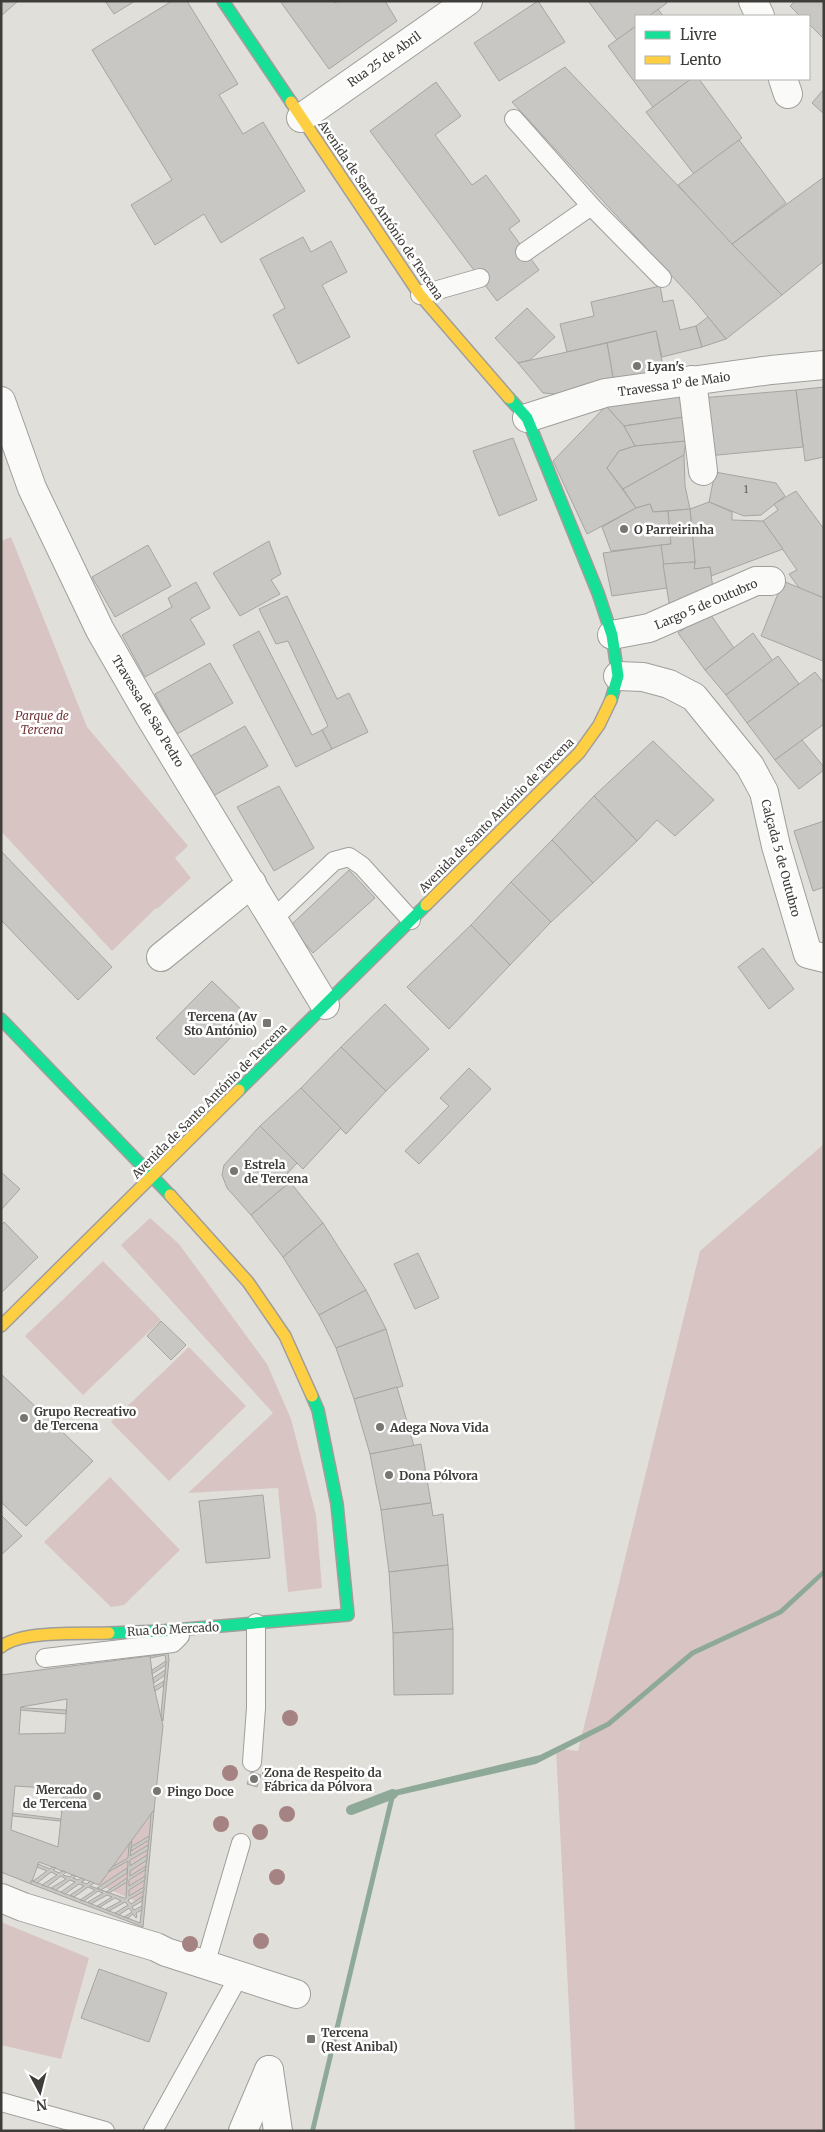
<svg xmlns="http://www.w3.org/2000/svg" width="825" height="2132" font-family="Merriweather,serif">
<rect width="100%" height="100%" fill="#e1dfda"/>
<g fill="#d8c5c3">
<path d="M11 537 87 727 188 846 175 858 191 878 157 909 156 908 112 951 1 831V541Z"/>
<path d="M824 1144V2131H575L556 1748 578 1751 700 1251Z"/>
<path d="M150 1218 179 1244 267 1364 291 1419 316 1515 322 1588 288 1592 278 1488 188 1493 273 1413 121 1245Z"/>
<path d="M103 1261 161 1320 83 1395 25 1336Z"/>
<path d="M189 1347 246 1406 169 1481 111 1422Z"/>
<path d="M110 1477 180 1550 124 1605 111 1607 44 1542Z"/>
<path d="M154 1810 145 1905 99 1885Z"/>
<path d="M1 1922 89 1958 61 2059 1 2045Z"/>
</g>
<path fill="#8fa998" d="M824 1569V1575L782 1614 694 1655 610 1726 536 1764 395 1796 315 2131H310L391 1791 540 1755 607 1722 691 1651 779 1610Z"/>
<g fill="none" stroke-linecap="round" stroke-linejoin="round">
<path stroke="#8fa998" stroke-width="10" d="M351 1810 393 1794"/>
</g>
<g fill="#c8c7c3" stroke="#a6a5a2" fill-rule="evenodd">
<path d="M1 1H18L1 16Z"/>
<path d="M105 1H135L114 14Z"/>
<path d="M172 1H187L238 84 219 95 243 134 263 122 305 191 221 243 204 214 155 245 131 205 172 180 92 50Z"/>
<path d="M280 1H334L335 3 339 1H385L397 21 329 69Z"/>
<path d="M538 1 565 42 499 81 474 43Z"/>
<path d="M588 1H666L667 3 649 16H636V26L617 40Z"/>
<path d="M795 1H824V39L809 24V16H800L790 6Z"/>
<path d="M658 9 663 16H649Z"/>
<path d="M636 26V79H691L653 107 608 46Z"/>
<path d="M565 67 782 295 726 339 694 300 512 102Z"/>
<path d="M691 79H699L742 138 694 174 646 112Z"/>
<path d="M436 82 461 116 435 135 472 185 486 175 520 221 509 229 539 270 497 301 370 131Z"/>
<path d="M824 89V114L812 103Z"/>
<path d="M739 140 786 203 732 244 678 185Z"/>
<path d="M824 177V261L782 295 732 244Z"/>
<path d="M303 237 311 252 331 241 347 272 322 285 350 337 298 364 273 315 285 308 260 259Z"/>
<path d="M660 286 663 302 673 300 680 330 696 326 702 347 662 357 656 331 567 352 560 324 594 316 591 302Z"/>
<path d="M527 308 555 337 530 360 518 363 495 338Z"/>
<path d="M708 317 726 339 702 347 696 326Z"/>
<path d="M656 331 665 376 614 383 607 343Z"/>
<path d="M607 343 614 383 555 394 543 393 518 363Z"/>
<path d="M824 387V457L805 461 796 390Z"/>
<path d="M796 390 803 447 707 456 701 398Z"/>
<path d="M684 392V417L624 426 606 406Z"/>
<path d="M606 406 624 426 635 446 619 451 607 468 636 508 587 534 553 461Z"/>
<path d="M684 417 686 441 635 446 624 426Z"/>
<path d="M513 438 537 500 499 516 473 451Z"/>
<path d="M686 441 684 455 623 489 607 468 619 451 635 446Z"/>
<path d="M684 455 685 486 690 509 653 512 650 504 636 508 623 489Z"/>
<path d="M715 472 776 483 785 496 761 515 744 516 709 502Z"/>
<path d="M796 491 824 529V598L800 589 789 574 797 570 763 521 778 510 774 504Z"/>
<path d="M709 502 732 512V520L763 521 783 549 711 576 710 567 694 569 695 562 690 509Z"/>
<path d="M650 504 653 512 668 511 671 544 611 551 602 527 636 508Z"/>
<path d="M690 509 695 562 663 564 661 545 671 544 668 511Z"/>
<path d="M269 541 281 574 271 580 280 594 240 616 213 573Z"/>
<path d="M148 545 171 586 115 617 92 577Z"/>
<path d="M661 545 667 588 612 596 603 553Z"/>
<path d="M695 562 694 569 710 567 714 596 669 603 663 564Z"/>
<path d="M783 581 824 598 823 661 761 636Z"/>
<path d="M196 582 210 608 190 619 205 644 145 677 122 635 172 607 168 598Z"/>
<path d="M287 596 337 699 349 693 368 732 332 749 322 730 328 726 288 641 276 644 259 609Z"/>
<path d="M708 611 734 648 705 670 678 633Z"/>
<path d="M259 631 312 735 322 730 332 749 296 767 233 645Z"/>
<path d="M753 633 773 661 726 695 705 670Z"/>
<path d="M778 656 799 684 747 723 726 695Z"/>
<path d="M210 663 233 703 177 734 155 694Z"/>
<path d="M815 672 824 683V724L775 760 747 723Z"/>
<path d="M245 726 268 766 211 797 189 757Z"/>
<path d="M802 740 824 767V770L799 789 775 760Z"/>
<path d="M653 741 714 800 675 836 657 820 637 841 594 796Z"/>
<path d="M279 786 314 848 274 871 237 807Z"/>
<path d="M594 796 637 841 593 883 552 840Z"/>
<path d="M824 821V887L813 891 794 831Z"/>
<path d="M552 840 593 883 551 922 511 882Z"/>
<path d="M1 851 112 967 78 1000 1 920Z"/>
<path d="M349 870 375 898 313 953 290 926Z"/>
<path d="M511 882 551 922 510 965 471 925Z"/>
<path d="M471 925 510 965 449 1029 407 987Z"/>
<path d="M763 948 794 989 769 1009 738 967Z"/>
<path d="M212 981 250 1018 194 1075 156 1038Z"/>
<path d="M385 1004 429 1049 386 1091 341 1047Z"/>
<path d="M341 1047 386 1091 346 1134 301 1088Z"/>
<path d="M469 1068 491 1089 419 1164 405 1151 449 1106 440 1098Z"/>
<path d="M301 1088 341 1128 303 1169 260 1126Z"/>
<path d="M260 1126 297 1163 287 1174 290 1182 251 1215 227 1188 222 1175 224 1165Z"/>
<path d="M1 1172 20 1189 1 1210Z"/>
<path d="M290 1182 323 1223 283 1257 251 1215Z"/>
<path d="M4 1222 38 1257 1 1293V1225Z"/>
<path d="M323 1223 366 1290 319 1315 283 1257Z"/>
<path d="M418 1253 439 1298 415 1309 394 1264Z"/>
<path d="M366 1290 386 1329 336 1348 319 1315Z"/>
<path d="M161 1321 186 1345 171 1360 147 1336Z"/>
<path d="M386 1329 403 1386 354 1399 336 1348Z"/>
<path d="M1 1374 93 1461 26 1526 1 1502Z"/>
<path d="M397 1387 414 1446 370 1454 354 1399Z"/>
<path d="M421 1444 431 1503 381 1510 370 1454Z"/>
<path d="M263 1495 270 1558 206 1563 199 1501Z"/>
<path d="M431 1503 433 1516 443 1514 448 1565 389 1572 381 1510Z"/>
<path d="M1 1515 22 1536 1 1555Z"/>
<path d="M448 1565 453 1629 393 1633 389 1572Z"/>
<path d="M453 1629V1694L394 1695 393 1633Z"/>
<path d="M168 1653 169 1660 163 1721 161 1714 166 1661 165 1655 150 1658V1656Z"/>
<path d="M150 1656 154 1687 163 1726 154 1810 99 1885 39 1862 31 1884 1 1872V1675ZM67 1699 65 1733 19 1734 21 1707ZM15 1786 64 1789 58 1847 11 1830Z"/>
<path d="M166 1661V1665L152 1674V1670Z"/>
<path d="M165 1670V1675L154 1683 153 1678Z"/>
<path d="M164 1681 163 1686 155 1691 154 1687Z"/>
<path d="M21 1707 24 1708 66 1710V1714L20 1710Z"/>
<path d="M251 1772 261 1775 257 1787 247 1784Z"/>
<path d="M154 1810 143 1927 31 1884V1881H33L140 1923 150 1828 151 1814Z"/>
<path d="M13 1813 61 1819 60 1821 13 1816Z"/>
<path d="M149 1836V1840L131 1851V1847Z"/>
<path d="M132 1841 130 1856 148 1845V1850L130 1860V1866L147 1855V1860L130 1871V1876L146 1866 145 1870 129 1880V1886L145 1876V1880L129 1890V1896L144 1887V1891L128 1900 131 1904 143 1896 142 1901 132 1907 134 1910 142 1906V1910L136 1913 137 1917 136 1918 133 1914 128 1918 124 1917 132 1912 129 1908 119 1915 115 1913 128 1905 125 1902 109 1911 106 1909 121 1901 115 1898 100 1907 97 1906 112 1897 107 1895 91 1904 88 1902 103 1893 98 1891 84 1901 80 1900 95 1890 88 1887 74 1897 70 1895 84 1886 79 1884 65 1894 61 1892 75 1882 70 1880 56 1890 51 1888 66 1879 61 1876 47 1887 42 1885 57 1875 51 1872 37 1883 33 1881 47 1871 37 1867 38 1864 50 1869 52 1867 56 1868 53 1870 59 1873 62 1871 66 1872 63 1875 70 1877 72 1875 76 1876 73 1878 78 1880 81 1878 85 1880 81 1882 87 1884 90 1881 94 1883 90 1886 124 1898H126L128 1861 108 1872 112 1867 128 1858 129 1845Z"/>
<path d="M127 1868V1873L101 1890 97 1888Z"/>
<path d="M127 1878V1882L109 1893 106 1892Z"/>
<path d="M99 1969 167 1993 149 2042 81 2018Z"/>
</g>
<g fill="none" stroke-linecap="round" stroke-linejoin="round">
<g stroke="#a09e9b" stroke-width="20">
<g id="lane">
<path d="M514 119 591 206 525 252"/>
<path d="M591 206 662 278"/>
<path d="M420 295 480 278"/>
<path d="M273 919 334 861 349 857 362 866 411 920"/>
<path d="M45 1658 173 1643 180 1636"/>
<path d="M252 1762 256 1708V1623"/>
<path d="M205 1965 241 1843"/>
<path d="M1 2102 105 2131"/>
<path d="M153 2131 239 1976"/>
</g>
</g>
<g stroke="#a09e9b" stroke-width="30">
<g id="street">
<path d="M753 1 760 16"/>
<path d="M783 79 788 94"/>
<path d="M301 118 468 1"/>
<path d="M692 380 703 471"/>
<path d="M1 401 32 488 100 630 150 717 325 1005"/>
<path d="M527 418 605 393 771 370 824 365"/>
<path d="M612 635 649 628 756 581H771"/>
<path d="M618 676 643 677 669 684 694 697 750 766 764 792 776 846 808 954 824 958"/>
<path d="M161 957 252 883"/>
<path d="M1 1898 23 1907 156 1947 166 1952 296 1994"/>
<path d="M269 2070 278 2131"/>
<path d="M243 2131 269 2070"/>
</g>
</g>
<g stroke="#a09e9b" stroke-width="14">
<g id="fast">
<path d="M223 1 291 102"/>
<path d="M509 398 527 418 598 593 612 635 618 676 611 700"/>
<path d="M1 1019 170 1195"/>
<path d="M239 1090 426 905"/>
<path d="M109 1633 162 1631 348 1615 337 1504 318 1410 312 1396"/>
</g>
</g>
<g stroke="#a09e9b" stroke-width="14">
<g id="slow">
<path d="M291 102 420 295 509 398"/>
<path d="M426 905 579 753 599 725 611 700"/>
<path d="M170 1195 248 1282 285 1336 312 1396"/>
<path d="M1 1326 239 1090"/>
<path d="M1 1647C21 1630 82 1634 109 1633"/>
</g>
</g>
<use href="#lane" stroke="#fafaf9" stroke-width="18"/>
<use href="#street" stroke="#fafaf9" stroke-width="28"/>
<use href="#fast" stroke="#16e098" stroke-width="11"/>
<use href="#slow" stroke="#ffcf43" stroke-width="11"/>
</g>
<g fill="#a58383">
<circle cx="290" cy="1718" r="8"/>
<circle cx="230" cy="1773" r="8"/>
<circle cx="270" cy="1775" r="8"/>
<circle cx="287" cy="1814" r="8"/>
<circle cx="221" cy="1824" r="8"/>
<circle cx="260" cy="1832" r="8"/>
<circle cx="277" cy="1877" r="8"/>
<circle cx="261" cy="1941" r="8"/>
<circle cx="190" cy="1944" r="8"/>
</g>
<g fill="#777671" stroke="#fff" stroke-width="2">
<circle cx="637" cy="366" r="5"/>
<circle cx="624" cy="529" r="5"/>
<rect x="262" y="1018" width="10" height="10" rx="2.5"/>
<circle cx="234" cy="1171" r="5"/>
<circle cx="24" cy="1418" r="5"/>
<circle cx="380" cy="1427" r="5"/>
<circle cx="389" cy="1475" r="5"/>
<circle cx="254" cy="1779" r="5"/>
<circle cx="157" cy="1791" r="5"/>
<circle cx="97" cy="1796" r="5"/>
<rect x="306" y="2034" width="10" height="10" rx="2.5"/>
</g>
<g text-anchor="middle" dominant-baseline="central" stroke-width="5" stroke-linejoin="round" paint-order="stroke">
<g font-size="10" fill="#60605c">
<text x="746" y="489">1</text>
</g>
<g font-size="12" fill="#3e3d39" stroke="#fff">
<text transform="translate(384 59) rotate(-35)">Rua 25 de Abril</text>
<text transform="translate(381 210) rotate(56)">Avenida de Santo António de Tercena</text>
<text transform="translate(674 384) rotate(-8)">Travessa 1º de Maio</text>
<text transform="translate(706 604) rotate(-23)">Largo 5 de Outubro</text>
<text transform="translate(148 711) rotate(59)">Travessa de São Pedro</text>
<text transform="translate(496 815) rotate(-45)">Avenida de Santo António de Tercena</text>
<text transform="translate(781 858) rotate(75)">Calçada 5 de Outubro</text>
<text transform="translate(209 1101) rotate(-45)">Avenida de Santo António de Tercena</text>
<text transform="translate(173 1629) rotate(-3)">Rua do Mercado</text>
</g>
<g font-size="12" font-weight="bold" fill="#3e3d39" stroke="#fff" text-anchor="start">
<text x="647" y="366">Lyan's</text>
<text x="634" y="529">O Parreirinha</text>
<text x="257" y="1016" text-anchor="end">Tercena (Av<tspan x="257" dy="14">Sto António)</tspan></text>
<text x="244" y="1164">Estrela<tspan x="244" dy="14">de Tercena</tspan></text>
<text x="34" y="1411">Grupo Recreativo<tspan x="34" dy="14">de Tercena</tspan></text>
<text x="390" y="1427">Adega Nova Vida</text>
<text x="399" y="1475">Dona Pólvora</text>
<text x="264" y="1772">Zona de Respeito da<tspan x="264" dy="14">Fábrica da Pólvora</tspan></text>
<text x="87" y="1789" text-anchor="end">Mercado<tspan x="87" dy="14">de Tercena</tspan></text>
<text x="167" y="1791">Pingo Doce</text>
<text x="321" y="2032">Tercena<tspan x="321" dy="14">(Rest Anibal)</tspan></text>
</g>
<g font-size="12" font-style="italic" fill="#74383b" stroke="#fff">
<text x="42" y="715">Parque de<tspan x="42" dy="14">Tercena</tspan></text>
</g>
</g>
<rect width="825" height="2132" fill="none" stroke="#3e3d39" stroke-width="5"/>
<rect x="635" y="15" width="175" height="65" fill="#ffffff" stroke="#b2b1b0"/>
<rect x="645" y="31" width="25" height="8" fill="#16e098" stroke="#b2b1b0"/>
<text x="680" y="40" font-size="15" fill="#3e3d39">Livre</text>
<rect x="645" y="56" width="25" height="8" fill="#ffcf43" stroke="#b2b1b0"/>
<text x="680" y="65" font-size="15" fill="#3e3d39">Lento</text>
<g transform="translate(40 2092) rotate(173)" stroke="#ffffff" stroke-width="4" paint-order="stroke">
<path d="M0-4L9 19L0 12L-9 19Z" fill="#3e3d39"/>
<text y="-8" font-size="14" font-weight="bold" text-anchor="middle" fill="#3e3d39">N</text>
</g>
</svg>
